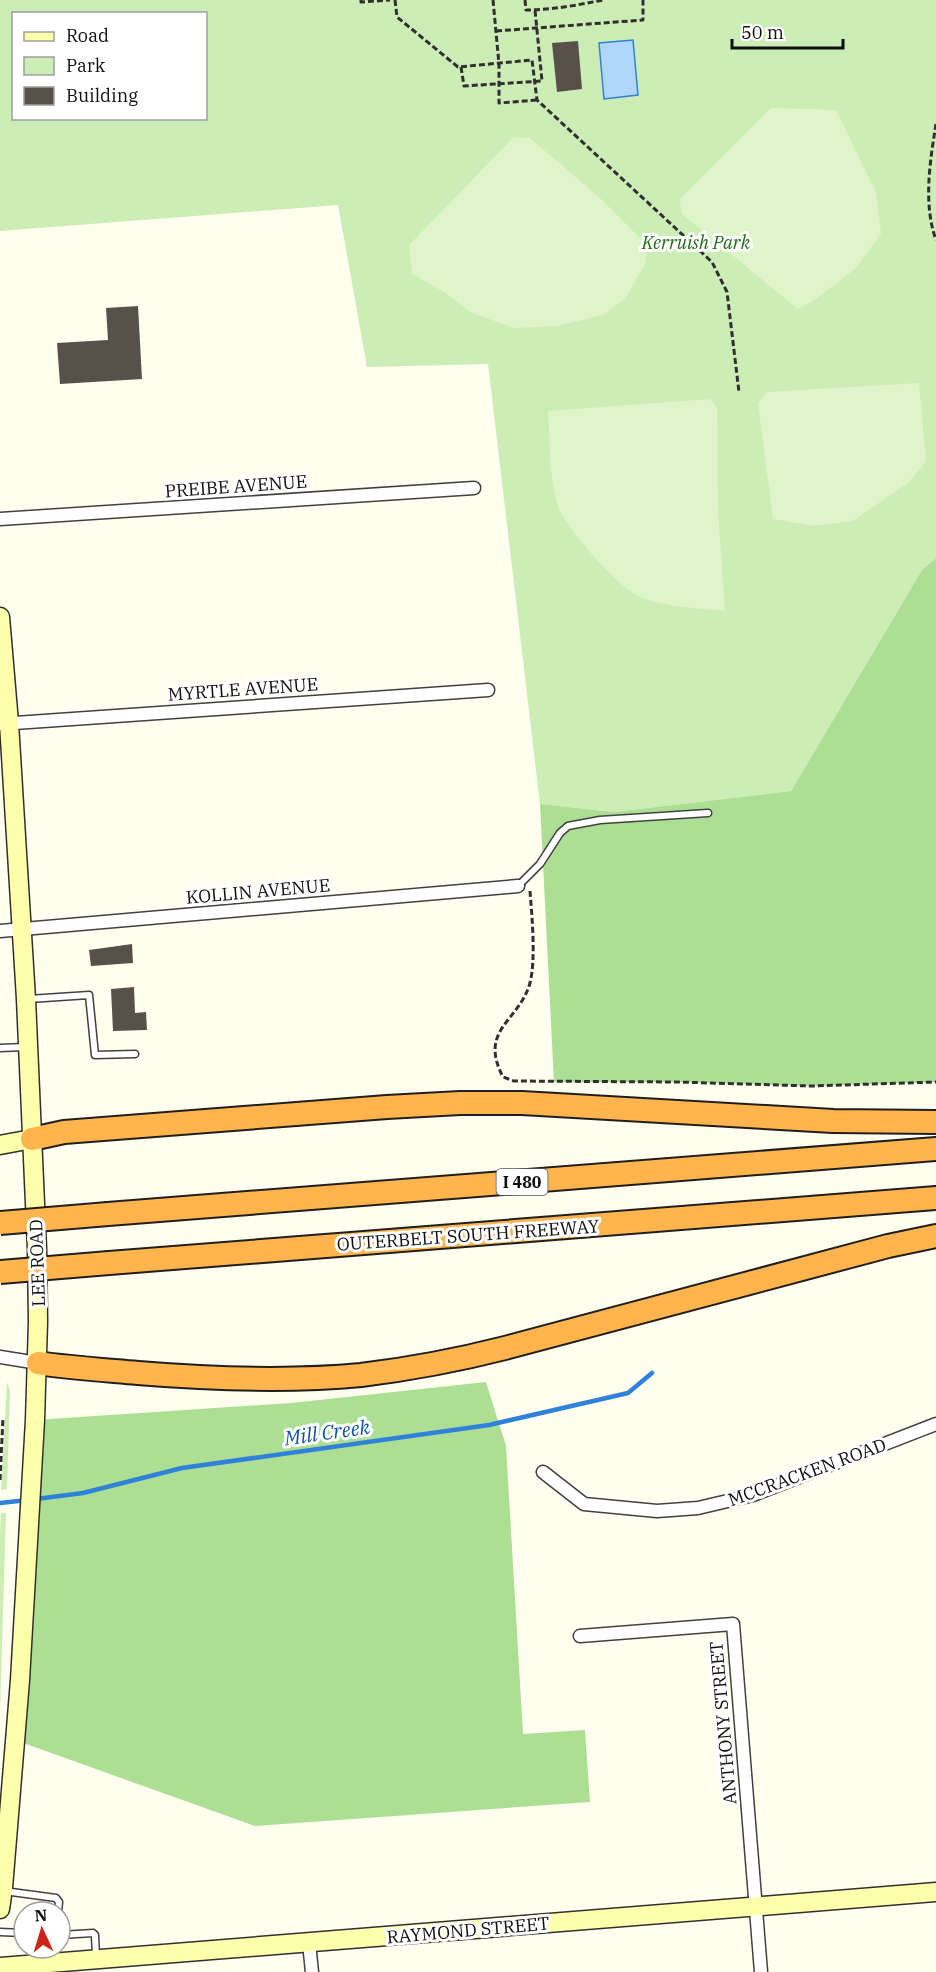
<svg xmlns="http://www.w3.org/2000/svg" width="936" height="1972" font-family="'IBM Plex Serif',serif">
<rect width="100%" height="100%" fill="#fffeef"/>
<g fill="#ccedb5" fill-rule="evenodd">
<path d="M0 0H936V558L922 570 791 791 614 812 540 804 488 364 367 367 338 205 0 231ZM14 14H206V118H14Z"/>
<path d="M7 1382 10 1391 7 1489 1 1490Z"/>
<path d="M1 1513H6L0 1713V1534Z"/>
</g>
<g fill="#acdf93">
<path d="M936 558V1082L811 1086 677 1082H554L540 804 614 812 791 791 922 570Z"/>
<path d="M486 1382 506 1446 523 1734 585 1730 590 1802 255 1826 15 1740 35 1420 291 1403Z"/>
</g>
<g fill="#dff4c8">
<path d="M771 108 836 110 876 192 881 234 855 269 816 299 798 309 681 213 680 199Z"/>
<path d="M514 137 530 138 598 196 648 246 645 264 625 299 603 315 557 326 514 328 470 312 444 292 412 274 409 245Z"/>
<path d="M919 383 926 461 909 482 853 521 815 526 773 519 758 403 767 392Z"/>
<path d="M710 399 717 408 718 510 725 611C702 609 658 606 638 596 616 585 564 527 557 503 549 474 550 441 548 411Z"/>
</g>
<path fill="#afd6fb" stroke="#3081d9" stroke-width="1.5" d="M633 40 638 95 604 99 599 43Z"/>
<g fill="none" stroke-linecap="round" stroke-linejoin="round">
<g stroke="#3081d9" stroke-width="4.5">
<path d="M36 1499 83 1493 182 1468 489 1425 628 1393 652 1373"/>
<path d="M0 1503 27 1500"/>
</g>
</g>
<g fill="#585149">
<path d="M578 41 582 89 557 92 552 43Z"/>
<path d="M138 306 142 379 60 384 57 343 108 340 106 308Z"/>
<path d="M132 944 133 963 91 966 89 950Z"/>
<path d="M134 987 135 1013 146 1012 147 1030 113 1031 111 989Z"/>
</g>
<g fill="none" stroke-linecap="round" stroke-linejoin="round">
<g stroke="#414141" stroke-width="9">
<g id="lane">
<path d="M518 886 540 864 560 833 568 826 600 820 708 813"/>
<path d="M29 999 89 995 95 1055 135 1054"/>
<path d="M0 1048 25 1047"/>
<path d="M4 1891 56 1898 59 1902 58 1912"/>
<path d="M0 1932 24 1933"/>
<path d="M60 1935 93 1933 95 1935 96 1956"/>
<path d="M43 1962 47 1948"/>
</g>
</g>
<g stroke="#414141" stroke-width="15">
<g id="street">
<path d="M0 519 474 488"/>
<path d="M0 724 488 690"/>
<path d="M0 931 518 886"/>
<path d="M0 1357 38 1363"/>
<path d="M543 1472 584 1504 657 1511 698 1508 753 1495 936 1424"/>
<path d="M580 1636 733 1624 761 1972"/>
<path d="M309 1943 312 1972"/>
</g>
</g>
<g stroke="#303030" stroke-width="21">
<g id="secondary">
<path d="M0 617 9 723 26 999 37 1249 38 1322 35 1420 20 1680 3 1888 0 1909"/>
<path d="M0 1145 32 1139"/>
<path d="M0 1967 936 1892"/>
</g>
</g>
<g stroke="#1f1f1f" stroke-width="26">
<g id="highway">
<path d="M32 1139 64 1132 387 1107 460 1103H522L833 1121 936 1122"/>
<path d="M108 1214 936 1149"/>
<path d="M109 1263 936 1198"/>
<path d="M38 1363C71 1368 104 1370 138 1373 212 1379 287 1382 361 1375 410 1369 458 1360 505 1348L888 1246 936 1236"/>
</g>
</g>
<g stroke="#303030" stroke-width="3" stroke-dasharray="6 3" stroke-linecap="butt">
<path d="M361 0V2L390 0"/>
<path d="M395 0 397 17 458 67 532 60 537 100 712 262 727 292 739 392"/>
<path d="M493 0 499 64V103L537 100"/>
<path d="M525 0 526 10C552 10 578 5 603 0"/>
<path d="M496 31 643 20V0"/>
<path d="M461 67 464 86 542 81 535 10"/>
<path d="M936 124C930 161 923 204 936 240"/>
<path d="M530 891C532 917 536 959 530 983 519 1022 478 1029 503 1077L514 1081 677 1082 811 1086 936 1082"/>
<path d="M0 1480 3 1418"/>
</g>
<use href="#lane" stroke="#fff" stroke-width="6"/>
<use href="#street" stroke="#fff" stroke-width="12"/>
<use href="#secondary" stroke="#feffaa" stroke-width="18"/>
<use href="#highway" stroke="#ffb44d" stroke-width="22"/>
<g stroke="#1f1f1f" stroke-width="26" stroke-linecap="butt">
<g id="highway-bridge">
<path d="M0 1223 108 1214"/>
<path d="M0 1272 109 1263"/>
</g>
</g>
<use href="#highway-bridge" stroke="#ffb44d" stroke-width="22"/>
</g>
<g text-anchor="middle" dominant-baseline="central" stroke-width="6" stroke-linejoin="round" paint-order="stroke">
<rect fill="#fff" stroke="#565656" stroke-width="1.5" x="496.5" y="1169" width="51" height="26" rx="4.5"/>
<g font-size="16" font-weight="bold" fill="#0e0e0e">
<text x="522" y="1182">I 480</text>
</g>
<g font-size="18" font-style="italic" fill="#206c18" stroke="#fff">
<text x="696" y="242">Kerruish Park</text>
</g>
<g font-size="18" fill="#0e0e0e" stroke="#fff">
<text transform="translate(236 486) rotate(-4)">PREIBE AVENUE</text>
<text transform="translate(243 689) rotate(-4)">MYRTLE AVENUE</text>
<text transform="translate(258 891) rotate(-5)">KOLLIN AVENUE</text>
<text transform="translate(468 1235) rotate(-4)">OUTERBELT SOUTH FREEWAY</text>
<text transform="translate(37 1263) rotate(-92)">LEE ROAD</text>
<text transform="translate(807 1472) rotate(-20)">MCCRACKEN ROAD</text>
<text transform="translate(723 1723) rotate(-95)">ANTHONY STREET</text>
<text transform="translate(468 1930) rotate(-5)">RAYMOND STREET</text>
</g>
<g font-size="20" font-style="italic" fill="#0c53ab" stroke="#fff">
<text transform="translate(327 1432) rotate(-8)">Mill Creek</text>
</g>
</g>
<rect x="12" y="12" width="195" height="108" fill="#ffffff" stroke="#9f9f9f" stroke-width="1.5"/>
<rect x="24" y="32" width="30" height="9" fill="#feffaa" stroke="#9f9f9f" stroke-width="1.5"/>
<text x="66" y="42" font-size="18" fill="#0e0e0e">Road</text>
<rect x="24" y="57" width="30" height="18" fill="#ccedb5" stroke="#9f9f9f" stroke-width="1.5"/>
<text x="66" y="72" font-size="18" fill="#0e0e0e">Park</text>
<rect x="24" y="87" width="30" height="18" fill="#585149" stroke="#9f9f9f" stroke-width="1.5"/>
<text x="66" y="102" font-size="18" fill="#0e0e0e">Building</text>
<g transform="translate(42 1930) rotate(356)"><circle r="28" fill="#ffffff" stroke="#9f9f9f" stroke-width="1.5"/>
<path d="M0-4.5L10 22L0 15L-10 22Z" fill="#cb261a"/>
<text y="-9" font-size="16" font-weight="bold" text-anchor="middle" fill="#0e0e0e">N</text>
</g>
<path d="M732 39v9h111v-9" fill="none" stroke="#0e0e0e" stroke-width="3"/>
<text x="741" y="39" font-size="18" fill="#0e0e0e" stroke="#ffffff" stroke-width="4.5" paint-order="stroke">50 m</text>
</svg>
